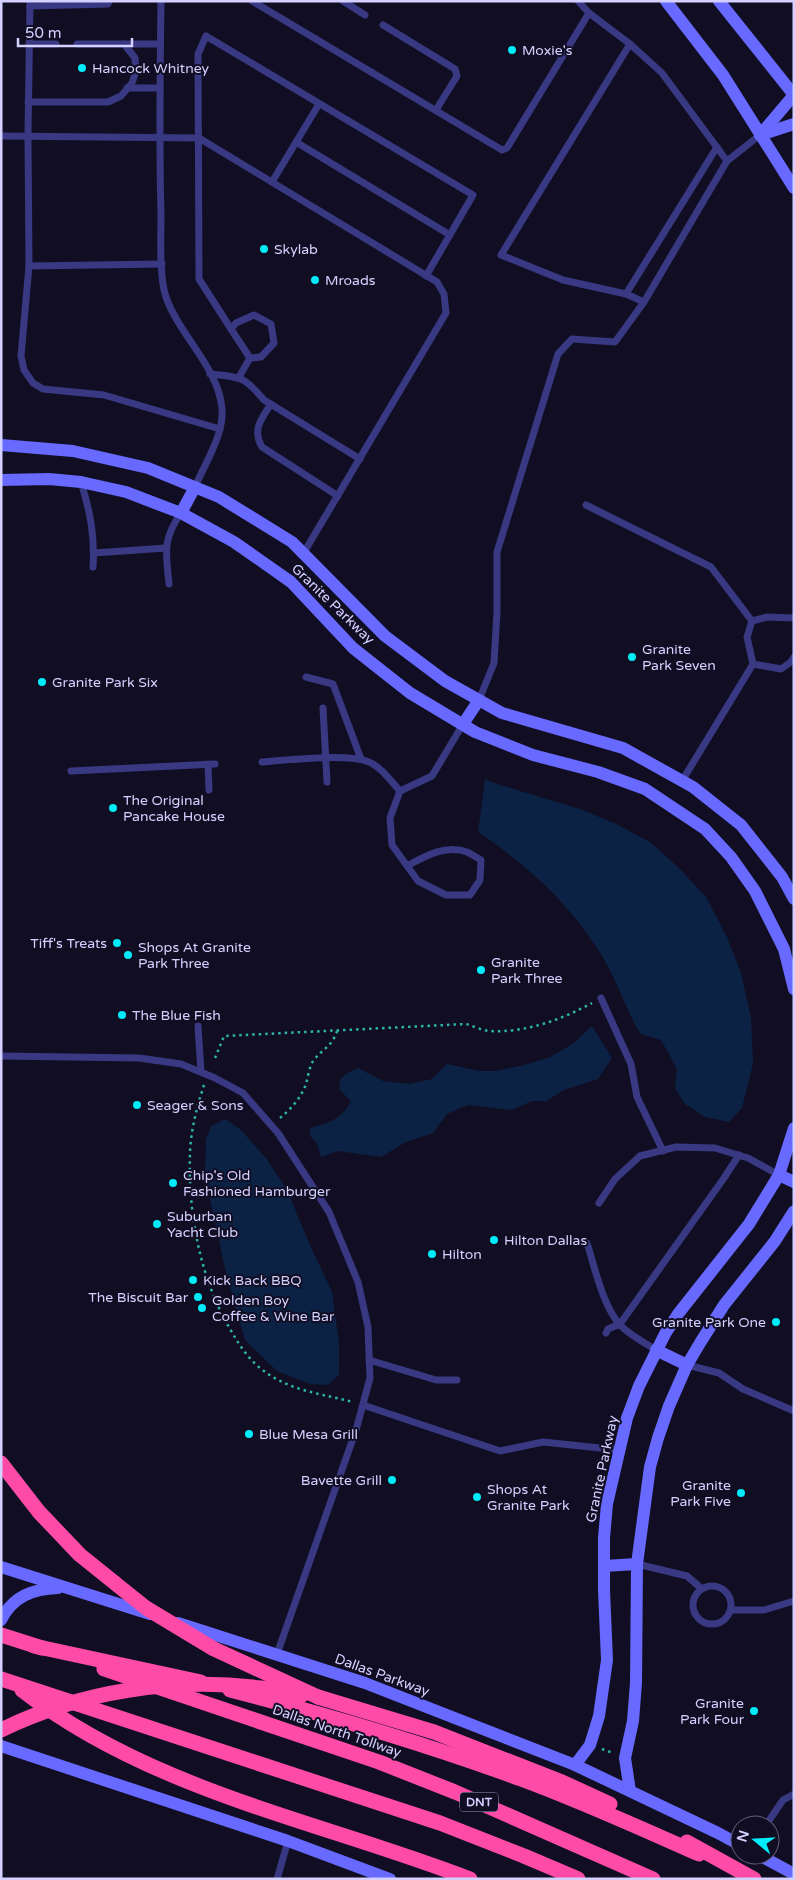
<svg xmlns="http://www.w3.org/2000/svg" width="795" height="1880" font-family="'Varela Round',sans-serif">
<rect width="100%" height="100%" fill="#110e23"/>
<g fill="#0b2245">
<path d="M485 779 494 783 580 809 616 824 650 842 678 867 706 897 727 937 741 973 751 1018 753 1064 742 1108 729 1122 705 1117 685 1104 675 1088 677 1069 661 1040 641 1034 634 1023C623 999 613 973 599 951 569 903 525 863 478 832Z"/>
<path d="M592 1026 612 1058 598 1079 564 1090 546 1101H532L512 1110 468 1105 447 1114 433 1133 406 1142 381 1157 338 1151 321 1157 317 1143 311 1137 309 1129C329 1121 340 1122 351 1101L339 1089 340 1080 346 1074 358 1068 383 1081 409 1084 432 1079 447 1064 479 1071H496L520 1066 548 1058 573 1044Z"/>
<path d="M225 1119 241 1130 266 1158 287 1190 309 1243 332 1292 339 1343V1375L328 1385 310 1384 277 1371 245 1340 226 1273 205 1176 206 1139 211 1126Z"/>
</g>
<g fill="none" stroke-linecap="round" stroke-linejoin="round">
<g stroke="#2cb6a9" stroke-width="2.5" stroke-dasharray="2.5 4" stroke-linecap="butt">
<path d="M215 1058 224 1036 466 1024C473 1026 481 1030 489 1031 525 1033 561 1020 592 1003"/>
<path d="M204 1085C197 1107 191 1129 190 1152 188 1215 200 1280 233 1334 241 1348 251 1362 264 1371 290 1391 323 1394 353 1402"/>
<path d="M280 1118C291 1109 301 1098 306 1084 308 1077 309 1068 313 1061 322 1049 332 1047 337 1031"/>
<path d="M602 1749 613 1753"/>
</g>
<g stroke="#383883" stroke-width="7">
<path d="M30 1 28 135 29 266 21 356 24 370 33 383 43 389 104 395 220 429"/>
<path d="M161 1C160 72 159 143 161 214 161 236 159 277 166 297 179 335 219 368 222 409 224 435 205 463 195 487"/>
<path d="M252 1 502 150 507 148 589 13 578 1"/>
<path d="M343 1 365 15"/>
<path d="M30 6 108 4 109 1"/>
<path d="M589 13 630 44"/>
<path d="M383 25 455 69 457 76 436 110"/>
<path d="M29 44H56"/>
<path d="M77 44H160"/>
<path d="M127 88H160"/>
<path d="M28 102H108L121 96 132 83 136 71 135 58 124 44"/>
<path d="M1 136 199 138 437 282 444 294 446 313 303 554"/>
<path d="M296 142 450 235"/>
<path d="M272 182 319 104"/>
<path d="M29 266 162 264"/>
<path d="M626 294 717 147"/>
<path d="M644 302 626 294 563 280 501 255 630 44 662 73 727 161"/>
<path d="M254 315 271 324 274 343 261 357 250 358 231 329 236 323Z"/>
<path d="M231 329 199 279 198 54 206 36 473 195 426 276"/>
<path d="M210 374C240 377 244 376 264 400L360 459"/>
<path d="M239 377 250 358"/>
<path d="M271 404C261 419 252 430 262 447L338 496"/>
<path d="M81 482C90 512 95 535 93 567"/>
<path d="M586 505 711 567 752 621"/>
<path d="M94 553 166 548"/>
<path d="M169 584C166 553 162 540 181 513"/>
<path d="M753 664 781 669 791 662 794 657"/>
<path d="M306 677 333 684 361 759"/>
<path d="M479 700 494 663 497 612V552L558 354 572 339 615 342 644 302 727 161 760 135"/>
<path d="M323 708 327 782"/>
<path d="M262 762C286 760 349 753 369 762 381 767 391 781 400 791L432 776 463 724"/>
<path d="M208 764 209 790"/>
<path d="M71 771 215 764"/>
<path d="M682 781 753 664 747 637 752 621 767 617 794 618"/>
<path d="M400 791 390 818 392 845 418 881 446 895H470L480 880 481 860C477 858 472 854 467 852 446 844 425 856 407 866"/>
<path d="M601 998 631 1064 637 1097 663 1151"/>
<path d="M198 1026 201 1072"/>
<path d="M1 1056 139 1058 181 1064 215 1078 243 1093 278 1133 329 1212 358 1282 368 1327 370 1378 356 1430 277 1654"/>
<path d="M599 1203 615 1179 640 1156 676 1147 715 1148 748 1158 779 1175"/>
<path d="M587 1243C595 1268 603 1307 621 1326 631 1336 644 1342 656 1350"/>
<path d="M606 1333 608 1329 620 1324 724 1178 739 1155"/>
<path d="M369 1360 436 1380H457"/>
<path d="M687 1365 719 1373 743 1389 794 1411"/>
<path d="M363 1405 500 1451 543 1442 619 1450"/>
<path d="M637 1564 687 1576 702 1589"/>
<circle cx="712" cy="1605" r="19"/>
<path d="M731 1610H764L794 1601"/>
<path d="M766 1825 783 1800 794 1794"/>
<path d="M277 1879 288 1841"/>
</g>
<g stroke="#6769ff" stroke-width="12">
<path d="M666 1 723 75 794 188"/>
<path d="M719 1 794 95"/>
<path d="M760 135 794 95"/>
<path d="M760 135 794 124"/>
<path d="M1 445 73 451 148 468 219 497 292 542 385 636 445 681 502 713 623 748 693 787 741 825 782 877 794 899"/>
<path d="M1 480 49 479 81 482 126 492 181 513 234 542 291 582 353 648 410 693 475 732 533 755 598 772 645 789 705 829 731 857 755 891 784 949 794 989"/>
<path d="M181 513 195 487"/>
<path d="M463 724 479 700"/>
<path d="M779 1175 794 1182"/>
<path d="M656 1350 687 1365"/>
<path d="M604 1566 637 1564"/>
<path d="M1 1567 150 1614"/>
<path d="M1 1620C13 1596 33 1589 58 1588"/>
<path d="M178 1623 365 1683 575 1765 718 1833 740 1845"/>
<path d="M1 1746 288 1841 390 1879"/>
<path d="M575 1765 590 1745 599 1716 607 1660 604 1590V1538L607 1504 627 1418 639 1386 665 1334 678 1314 749 1224 779 1175 794 1128"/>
<path d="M630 1791 625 1758 633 1721 636 1683 637 1564 650 1467 658 1438 669 1406 687 1365 700 1343 724 1305 775 1241 794 1211"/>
<path d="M759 1855 794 1874"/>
</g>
<g stroke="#ff4ba8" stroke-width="15">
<path d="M1 1635 42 1648"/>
<path d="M34 1646 201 1682"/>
<path d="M104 1669 379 1762 455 1792 653 1879"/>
<path d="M1 1679 440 1823 524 1856 578 1879"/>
<path d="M22 1690C152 1791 320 1821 470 1879"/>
<path d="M230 1690C328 1715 426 1744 521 1779 581 1801 640 1828 699 1854"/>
<path d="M318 1697 434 1732 562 1782 610 1804"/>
</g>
<g stroke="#ff4ba8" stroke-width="15">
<path d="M1 1463 39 1512 80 1555 146 1608 214 1649 318 1697"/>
<path d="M1 1730C81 1691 173 1677 261 1688 274 1690 288 1693 302 1695"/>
<path d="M687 1842 754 1879"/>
</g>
</g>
<g fill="#00ebfb" stroke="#110e23" stroke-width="2">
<circle cx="512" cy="50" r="5"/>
<circle cx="82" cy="68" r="5"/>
<circle cx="264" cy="249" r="5"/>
<circle cx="315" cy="280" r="5"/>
<circle cx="632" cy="657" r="5"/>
<circle cx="42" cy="682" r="5"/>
<circle cx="113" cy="808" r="5"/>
<circle cx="117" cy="943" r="5"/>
<circle cx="128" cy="955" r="5"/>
<circle cx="481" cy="970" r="5"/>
<circle cx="122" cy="1015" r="5"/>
<circle cx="137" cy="1105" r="5"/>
<circle cx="173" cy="1183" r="5"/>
<circle cx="157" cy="1224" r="5"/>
<circle cx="494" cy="1240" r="5"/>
<circle cx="432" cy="1254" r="5"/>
<circle cx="193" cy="1280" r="5"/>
<circle cx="198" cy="1297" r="5"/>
<circle cx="202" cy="1308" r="5"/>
<circle cx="776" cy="1322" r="5"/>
<circle cx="249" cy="1434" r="5"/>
<circle cx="392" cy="1480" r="5"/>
<circle cx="741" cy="1493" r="5"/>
<circle cx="477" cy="1497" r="5"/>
<circle cx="754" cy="1711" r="5"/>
</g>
<g text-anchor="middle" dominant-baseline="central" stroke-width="4" stroke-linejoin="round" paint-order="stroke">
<rect fill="#110e23" stroke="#9a96bd" stroke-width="1" x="460" y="1792.5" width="38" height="19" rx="4"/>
<g font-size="12" font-weight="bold" fill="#d4d0ff">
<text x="479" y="1802">DNT</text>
</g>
<g font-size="14" fill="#d4d0ff" stroke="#110e23" text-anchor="start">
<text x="522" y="50">Moxie's</text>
<text x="92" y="68">Hancock Whitney</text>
<text x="274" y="249">Skylab</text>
<text x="325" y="280">Mroads</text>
<text x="642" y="649">Granite<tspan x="642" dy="16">Park Seven</tspan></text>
<text x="52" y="682">Granite Park Six</text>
<text x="123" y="800">The Original<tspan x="123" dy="16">Pancake House</tspan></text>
<text x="107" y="943" text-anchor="end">Tiff's Treats</text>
<text x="138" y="947">Shops At Granite<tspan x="138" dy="16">Park Three</tspan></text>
<text x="491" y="962">Granite<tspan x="491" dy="16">Park Three</tspan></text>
<text x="132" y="1015">The Blue Fish</text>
<text x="147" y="1105">Seager &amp; Sons</text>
<text x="183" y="1175">Chip's Old<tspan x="183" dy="16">Fashioned Hamburger</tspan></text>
<text x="167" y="1216">Suburban<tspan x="167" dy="16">Yacht Club</tspan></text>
<text x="504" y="1240">Hilton Dallas</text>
<text x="442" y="1254">Hilton</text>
<text x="203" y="1280">Kick Back BBQ</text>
<text x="188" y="1297" text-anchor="end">The Biscuit Bar</text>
<text x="212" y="1300">Golden Boy<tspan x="212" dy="16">Coffee &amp; Wine Bar</tspan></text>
<text x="766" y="1322" text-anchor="end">Granite Park One</text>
<text x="259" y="1434">Blue Mesa Grill</text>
<text x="382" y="1480" text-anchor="end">Bavette Grill</text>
<text x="731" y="1485" text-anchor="end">Granite<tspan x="731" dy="16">Park Five</tspan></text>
<text x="487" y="1489">Shops At<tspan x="487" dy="16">Granite Park</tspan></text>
<text x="744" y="1703" text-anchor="end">Granite<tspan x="744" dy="16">Park Four</tspan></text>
</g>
<g font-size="14" fill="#d4d0ff" stroke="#110e23">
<text transform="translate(333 604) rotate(44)">Granite Parkway</text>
<text transform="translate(602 1469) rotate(-78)">Granite Parkway</text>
<text transform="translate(382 1675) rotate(20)">Dallas Parkway</text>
<text transform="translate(337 1731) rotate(19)">Dallas North Tollway</text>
</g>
</g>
<rect width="795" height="1880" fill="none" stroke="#d4d0ff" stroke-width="5"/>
<g transform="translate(755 1840) rotate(288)"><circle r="24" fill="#110e23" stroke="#5f5c7b"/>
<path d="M0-4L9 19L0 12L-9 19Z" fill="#00ebfb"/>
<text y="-8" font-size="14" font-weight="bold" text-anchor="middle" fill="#d4d0ff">N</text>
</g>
<path d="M18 38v8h114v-8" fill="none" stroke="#d4d0ff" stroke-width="2.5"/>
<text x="25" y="38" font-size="15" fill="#d4d0ff" stroke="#110e23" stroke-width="4" paint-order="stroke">50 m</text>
</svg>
